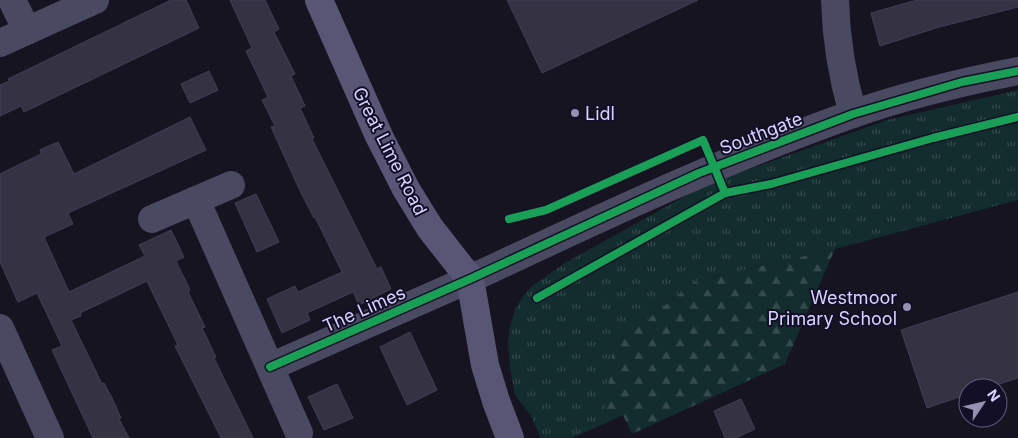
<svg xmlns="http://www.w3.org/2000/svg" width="1018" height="438" font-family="Inter,sans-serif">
<defs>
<pattern id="grass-tufts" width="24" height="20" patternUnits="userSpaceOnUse" patternTransform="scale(1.25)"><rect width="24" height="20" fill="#132c2d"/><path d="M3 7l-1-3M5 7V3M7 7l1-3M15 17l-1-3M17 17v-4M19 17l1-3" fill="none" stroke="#354a4c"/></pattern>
<pattern id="forest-firs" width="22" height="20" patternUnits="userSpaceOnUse" patternTransform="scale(1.25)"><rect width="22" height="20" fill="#132c2d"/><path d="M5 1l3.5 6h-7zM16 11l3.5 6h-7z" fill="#354a4c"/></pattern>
</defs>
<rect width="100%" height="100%" fill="#161421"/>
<path fill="url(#grass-tufts)" d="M1018 90V200L835 249 696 281 613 346 604 424 572 438H541L531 416 515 395 510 367 508 343 510 327 515 310 523 296 532 286 565 263 705 185 887 120Z"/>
<path fill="url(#forest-firs)" d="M835 249 785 364 632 434 623 415 604 424 613 346 696 281Z"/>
<g fill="#343243" stroke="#433f54">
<path d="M171 0H186L199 28 24 112 21 106 0 116V85L9 81 8 79Z"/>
<path d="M230 0H265L279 29 274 32 295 74 291 76 305 106 300 108 314 138 312 139 377 269 381 267 391 289 359 305 353 292 307 313 310 320 282 333 267 299 295 286 298 292 342 272 315 217 314 218 302 195 271 127 275 126 262 100 268 97 246 51 252 48Z"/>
<path d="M507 0H698L542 73Z"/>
<path d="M917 0H1018V7L939 27 880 46 871 13Z"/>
<path d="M209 71 218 90 190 103 181 84Z"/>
<path d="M190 117 206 150 68 213 73 224 44 237 69 292 145 256 139 245 171 230 184 257 176 261 190 290 188 292 205 327 202 328 216 357 214 358 253 438H221L175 346 178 345 147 281 80 313 81 316 71 320 102 384 104 383 113 400 121 418 119 419 129 438H93L52 350 62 346 37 293 18 302 0 262V174L41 154 40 150 58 142 74 174Z"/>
<path d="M256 194 279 242 257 252 235 203Z"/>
<path d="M1018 292V378L987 388H968V394L927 408 901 330Z"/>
<path d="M410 332 437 390 407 405 380 347Z"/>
<path d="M337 384 353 418 324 430 308 397Z"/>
<path d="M741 399 755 429 736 438H725L714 411Z"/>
</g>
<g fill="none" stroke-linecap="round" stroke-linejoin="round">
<g stroke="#4a4962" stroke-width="28">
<path d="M12 0 27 31"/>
<path d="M835 0C836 39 842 76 853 114"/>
<path d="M0 43 95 0"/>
<path d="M196 200 299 433"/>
<path d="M152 219 231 185"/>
<path d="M0 328 50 438"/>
<path d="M270 367 470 279"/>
</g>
<path stroke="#4a4962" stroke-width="28" d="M470 279C596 220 722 160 853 114 907 95 962 82 1018 71"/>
<path stroke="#575674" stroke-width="28" d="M319 0 379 136 406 189 430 228 470 279 485 365 496 401 510 438"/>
<g stroke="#130f26" stroke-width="11">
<g id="cycleway">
<path d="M509 219 546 210 703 140 725 193"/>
<path d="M537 298 725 193 771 184 933 138 1018 117"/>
<path d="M270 367 470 279 699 173 853 114 962 82 1018 71"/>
</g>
</g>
<use href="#cycleway" stroke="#1a9f57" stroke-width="8"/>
</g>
<g fill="#9591b1" stroke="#130f26" stroke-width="2">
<circle cx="575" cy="113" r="5"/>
<circle cx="907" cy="307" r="5"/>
</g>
<g text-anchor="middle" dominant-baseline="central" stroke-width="4" stroke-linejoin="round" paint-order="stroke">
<g font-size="18" fill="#d9d4ff" stroke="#130f26" text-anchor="start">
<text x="585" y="113">Lidl</text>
<text x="897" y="297" text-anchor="end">Westmoor<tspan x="897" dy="21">Primary School</tspan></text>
</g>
<g font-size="18" fill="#d9d4ff" stroke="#130f26">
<text transform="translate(761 133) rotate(-21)">Southgate</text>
<text transform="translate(390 151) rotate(63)">Great Lime Road</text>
<text transform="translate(364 309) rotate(-24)">The Limes</text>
</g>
</g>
<g transform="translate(983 403) rotate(55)"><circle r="24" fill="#130f26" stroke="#625e7d"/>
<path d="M0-4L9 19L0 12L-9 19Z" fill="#9591b1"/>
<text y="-8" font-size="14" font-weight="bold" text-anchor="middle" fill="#d9d4ff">N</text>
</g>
</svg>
